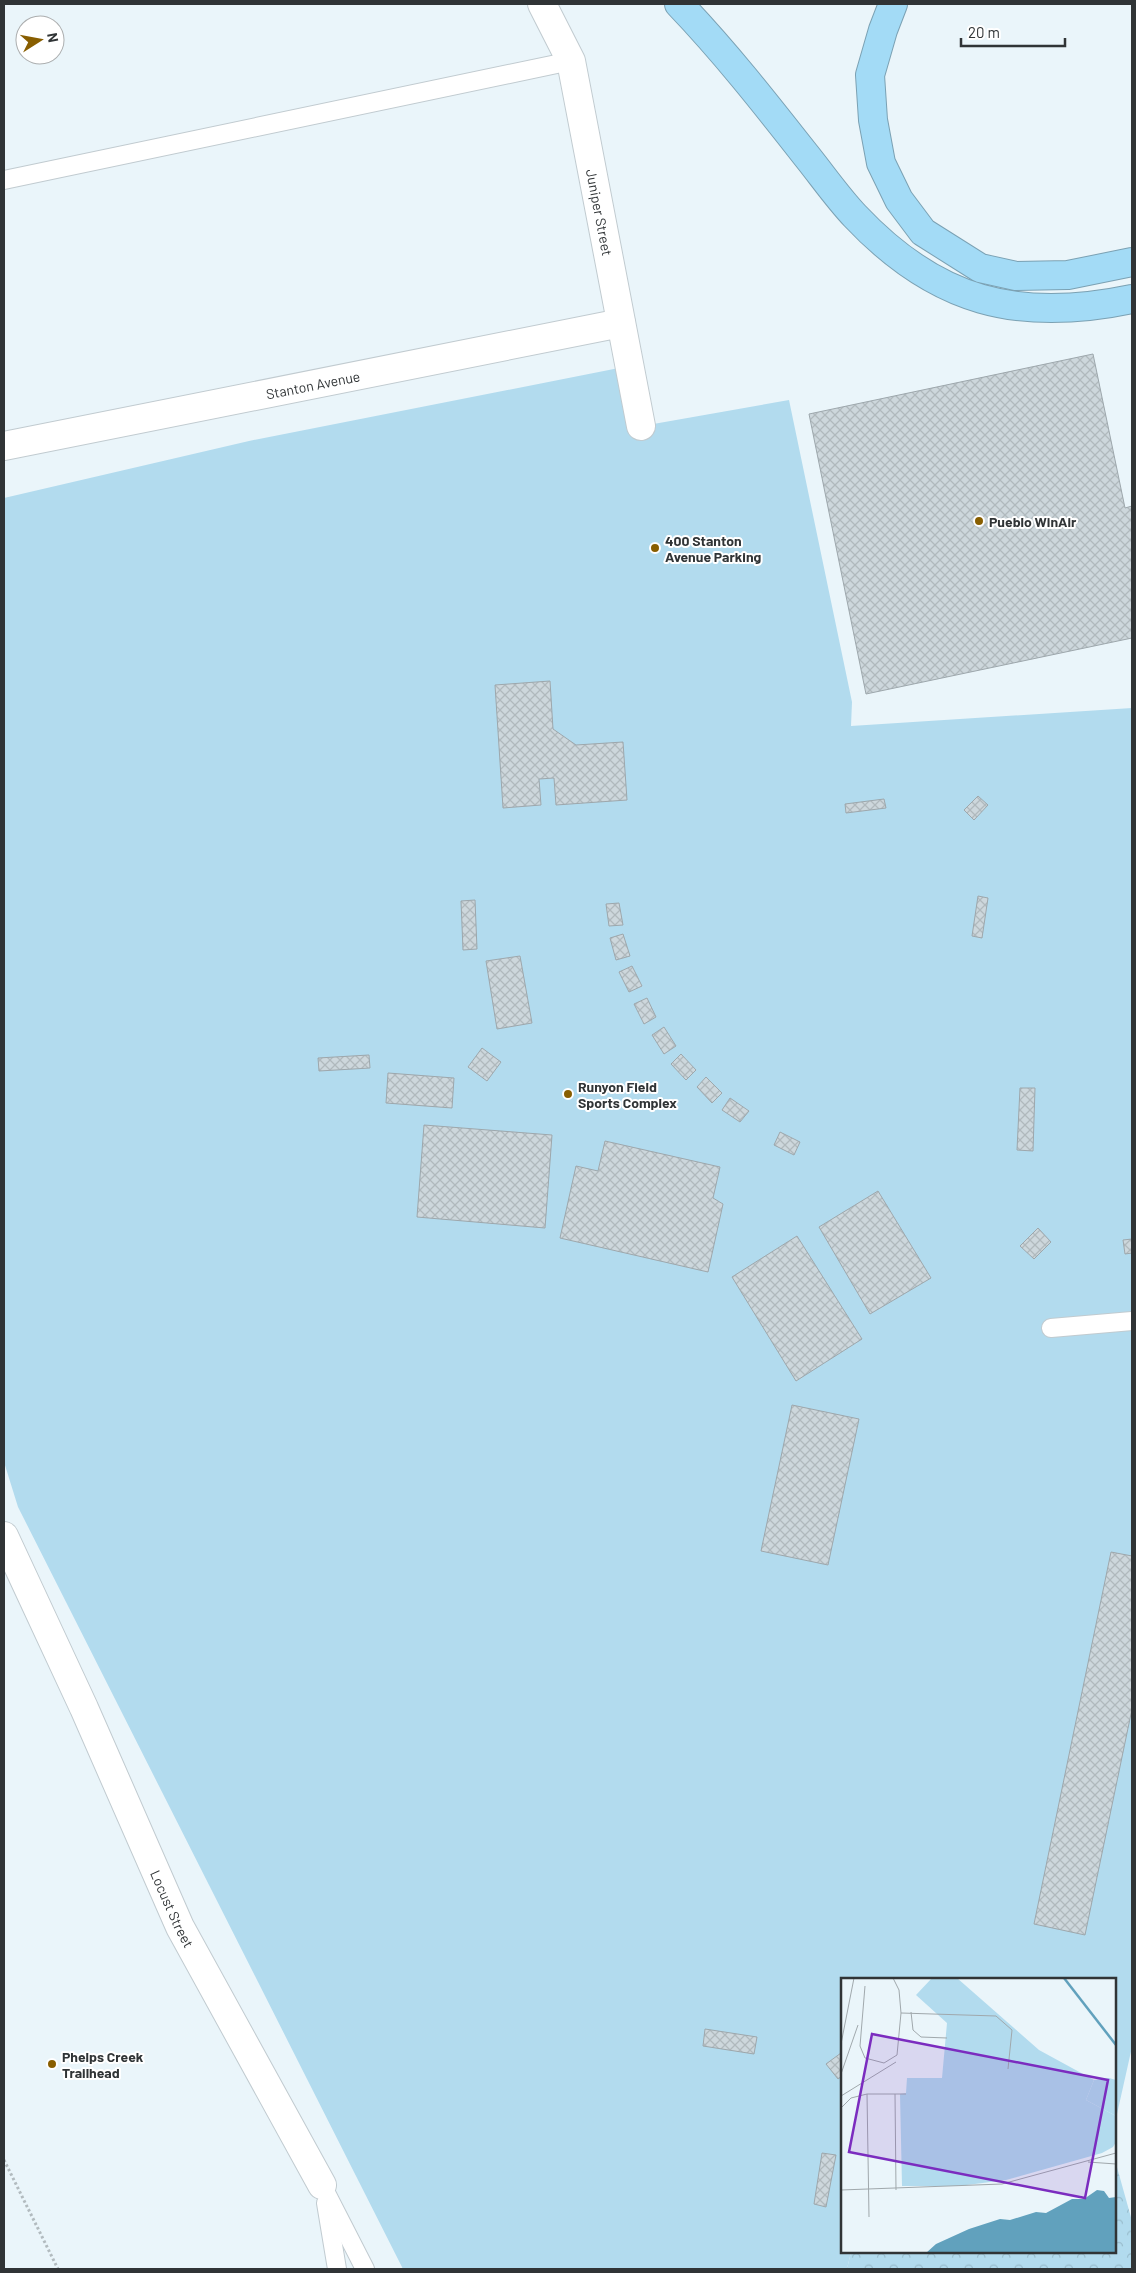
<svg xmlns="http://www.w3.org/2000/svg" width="1136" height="2273" font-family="Barlow,sans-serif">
<defs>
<pattern id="forest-crowns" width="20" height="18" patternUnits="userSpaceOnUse" patternTransform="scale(1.25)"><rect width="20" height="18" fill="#b2dbee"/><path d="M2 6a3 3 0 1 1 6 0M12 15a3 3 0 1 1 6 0" fill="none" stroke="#99bdcd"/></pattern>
<pattern id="building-cross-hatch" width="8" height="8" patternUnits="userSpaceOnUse" patternTransform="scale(1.25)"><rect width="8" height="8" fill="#cdd7dc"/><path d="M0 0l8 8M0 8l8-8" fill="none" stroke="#b0b9bd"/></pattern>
</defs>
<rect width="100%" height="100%" fill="#eaf5fa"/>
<path fill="url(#forest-crowns)" d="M1115 2160 1132 2221V2269H847L851 2252H1115Z"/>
<path fill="#b2dbee" d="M629 366 642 426 789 400 852 702 851 726 1132 708V2047L1115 2123V1979H842V2252H851L847 2269H403L18 1507 4 1462V498L249 441Z"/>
<g fill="url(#building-cross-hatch)" stroke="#9da7ac">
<path d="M1093 354 1125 508 1132 506V638L866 694 809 414Z"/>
<path d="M550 681 553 729 576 745 623 742 627 800 556 805 554 778 539 779 541 805 503 808 495 685Z"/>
<path d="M978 796 988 805 974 820 964 810Z"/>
<path d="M884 799 886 808 846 813 845 804Z"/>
<path d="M978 896 988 898 982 938 972 936Z"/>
<path d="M475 900 477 949 463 950 461 901Z"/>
<path d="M619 903 623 925 609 926 606 904Z"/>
<path d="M623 934 630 956 616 960 610 938Z"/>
<path d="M520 956 532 1023 497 1029 486 961Z"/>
<path d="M632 966 642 986 629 992 619 972Z"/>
<path d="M647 998 656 1017 644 1024 634 1004Z"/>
<path d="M664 1027 676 1046 664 1054 652 1035Z"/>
<path d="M482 1048 501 1062 487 1081 468 1067Z"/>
<path d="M681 1054 696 1070 686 1080 671 1064Z"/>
<path d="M369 1055 370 1068 319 1071 318 1058Z"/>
<path d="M388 1073 454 1078 452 1108 386 1103Z"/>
<path d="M706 1077 722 1093 712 1103 697 1087Z"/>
<path d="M1020 1088H1035L1033 1151 1017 1150Z"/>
<path d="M730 1098 749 1111 740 1122 722 1110Z"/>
<path d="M424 1125 552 1135 545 1228 417 1217Z"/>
<path d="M780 1132 800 1142 794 1155 774 1145Z"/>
<path d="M605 1141 720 1167 713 1198 723 1204 708 1272 560 1238 576 1166 598 1171Z"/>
<path d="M878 1191 931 1278 870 1314 819 1227Z"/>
<path d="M1038 1228 1051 1242 1034 1259 1020 1246Z"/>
<path d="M797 1236 862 1339 796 1381 732 1277Z"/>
<path d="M1132 1239V1253L1125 1254 1123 1240Z"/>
<path d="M792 1405 859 1419 828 1565 761 1551Z"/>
<path d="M1111 1552 1132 1556V1709L1085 1935 1034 1924Z"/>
<path d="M705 2029 757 2037 754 2054 703 2046Z"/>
<path d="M841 2053 842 2076 838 2079 826 2064Z"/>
<path d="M822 2153 836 2155 826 2207 814 2204Z"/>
</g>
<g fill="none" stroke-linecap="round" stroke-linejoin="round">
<g stroke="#c1cbd0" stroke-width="20">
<g id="service">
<path d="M4 180 571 61"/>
<path d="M1051 1328 1132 1321"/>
<path d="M322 2185 365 2269"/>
<path d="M326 2203 337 2269"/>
</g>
</g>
<g stroke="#c1cbd0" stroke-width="30">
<g id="minor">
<path id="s1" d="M542 4 571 61 641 426"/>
<path id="s2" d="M4 446 621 323"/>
<path id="s3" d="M4 1536 84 1708 180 1927 322 2185"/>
</g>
</g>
<g stroke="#7ba1b3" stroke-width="30">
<g id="motorway">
<path d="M679 4C724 51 765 103 805 154 822 175 837 197 855 216 936 302 1018 323 1132 299"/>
<path d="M893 4 883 30 870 75 873 120 881 163 899 200 923 232 980 268 1016 276 1068 275 1132 262"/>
</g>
</g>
<path stroke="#b2bbbf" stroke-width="3" stroke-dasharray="2.5 2.5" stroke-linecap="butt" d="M4 2160 58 2269"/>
<use href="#service" stroke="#fff" stroke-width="18"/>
<use href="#minor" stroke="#fff" stroke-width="28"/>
<use href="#motorway" stroke="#a3dbf6" stroke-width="28"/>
</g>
<g fill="#885e00" stroke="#fff" stroke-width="2">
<circle cx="979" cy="521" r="5"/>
<circle cx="655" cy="548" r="5"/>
<circle cx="568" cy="1094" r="5"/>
<circle cx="52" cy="2064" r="5"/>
</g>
<g text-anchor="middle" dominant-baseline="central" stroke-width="4" stroke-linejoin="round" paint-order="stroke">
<g font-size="14" fill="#303436" stroke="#fff">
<text stroke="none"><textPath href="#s1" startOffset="218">Juniper Street</textPath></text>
<text stroke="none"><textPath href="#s2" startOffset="315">Stanton Avenue</textPath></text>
<text stroke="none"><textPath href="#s3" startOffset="409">Locust Street</textPath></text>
</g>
<g font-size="14" font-weight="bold" fill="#303436" stroke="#fff" text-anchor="start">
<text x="989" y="521">Pueblo WinAir</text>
<text x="665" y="540">400 Stanton<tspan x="665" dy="16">Avenue Parking</tspan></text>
<text x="578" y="1086">Runyon Field<tspan x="578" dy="16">Sports Complex</tspan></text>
<text x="62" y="2056">Phelps Creek<tspan x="62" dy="16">Trailhead</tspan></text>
</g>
</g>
<g transform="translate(841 1978)">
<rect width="275" height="275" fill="#eaf5fa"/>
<path d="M268 100 275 102V138L245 122 253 102Z" fill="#b2dbee"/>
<path d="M91 0H116L198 72 253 102 245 122 275 138V164L272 169 261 175 165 202 118 208H61L59 116 65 115 66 100H101L106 45 75 17Z" fill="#b2dbee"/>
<path d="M256 212 263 213 268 220 275 219V275H85L95 266 128 251 159 241 169 242 195 234 205 235 231 221H243Z" fill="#61a1bd"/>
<path fill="none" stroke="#61a1bd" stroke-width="2.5" d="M223 0 275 67"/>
<path fill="none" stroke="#a0a8ac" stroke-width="1" d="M52 0 58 12 60 35M24 8 19 68 24 80 43 85 56 77 60 35M70 34 72 52 80 59 106 60M60 35 155 38 171 52 167 91M0 66 13 0M0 96 17 47M26 116 28 239M54 116 55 212M0 118 55 84M0 130 10 120 26 116H65M247 184 275 186M0 212 161 206 275 175"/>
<path fill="#7b2cbf" fill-opacity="0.15" stroke="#7b2cbf" stroke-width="2.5" d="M31 56 267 102 244 220 8 174Z"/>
<rect width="275" height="275" fill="none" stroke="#303436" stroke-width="2.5"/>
</g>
<rect width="1136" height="2273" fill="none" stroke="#303436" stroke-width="10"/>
<g transform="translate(40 40) rotate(79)"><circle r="24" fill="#ffffff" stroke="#acaeaf"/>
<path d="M0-4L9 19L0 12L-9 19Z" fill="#885e00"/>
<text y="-8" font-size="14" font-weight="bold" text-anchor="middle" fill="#303436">N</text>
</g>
<path d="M961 38v8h104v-8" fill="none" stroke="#303436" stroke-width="2.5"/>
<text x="968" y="38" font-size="15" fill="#303436" stroke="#ffffff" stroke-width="4" paint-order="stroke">20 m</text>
</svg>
